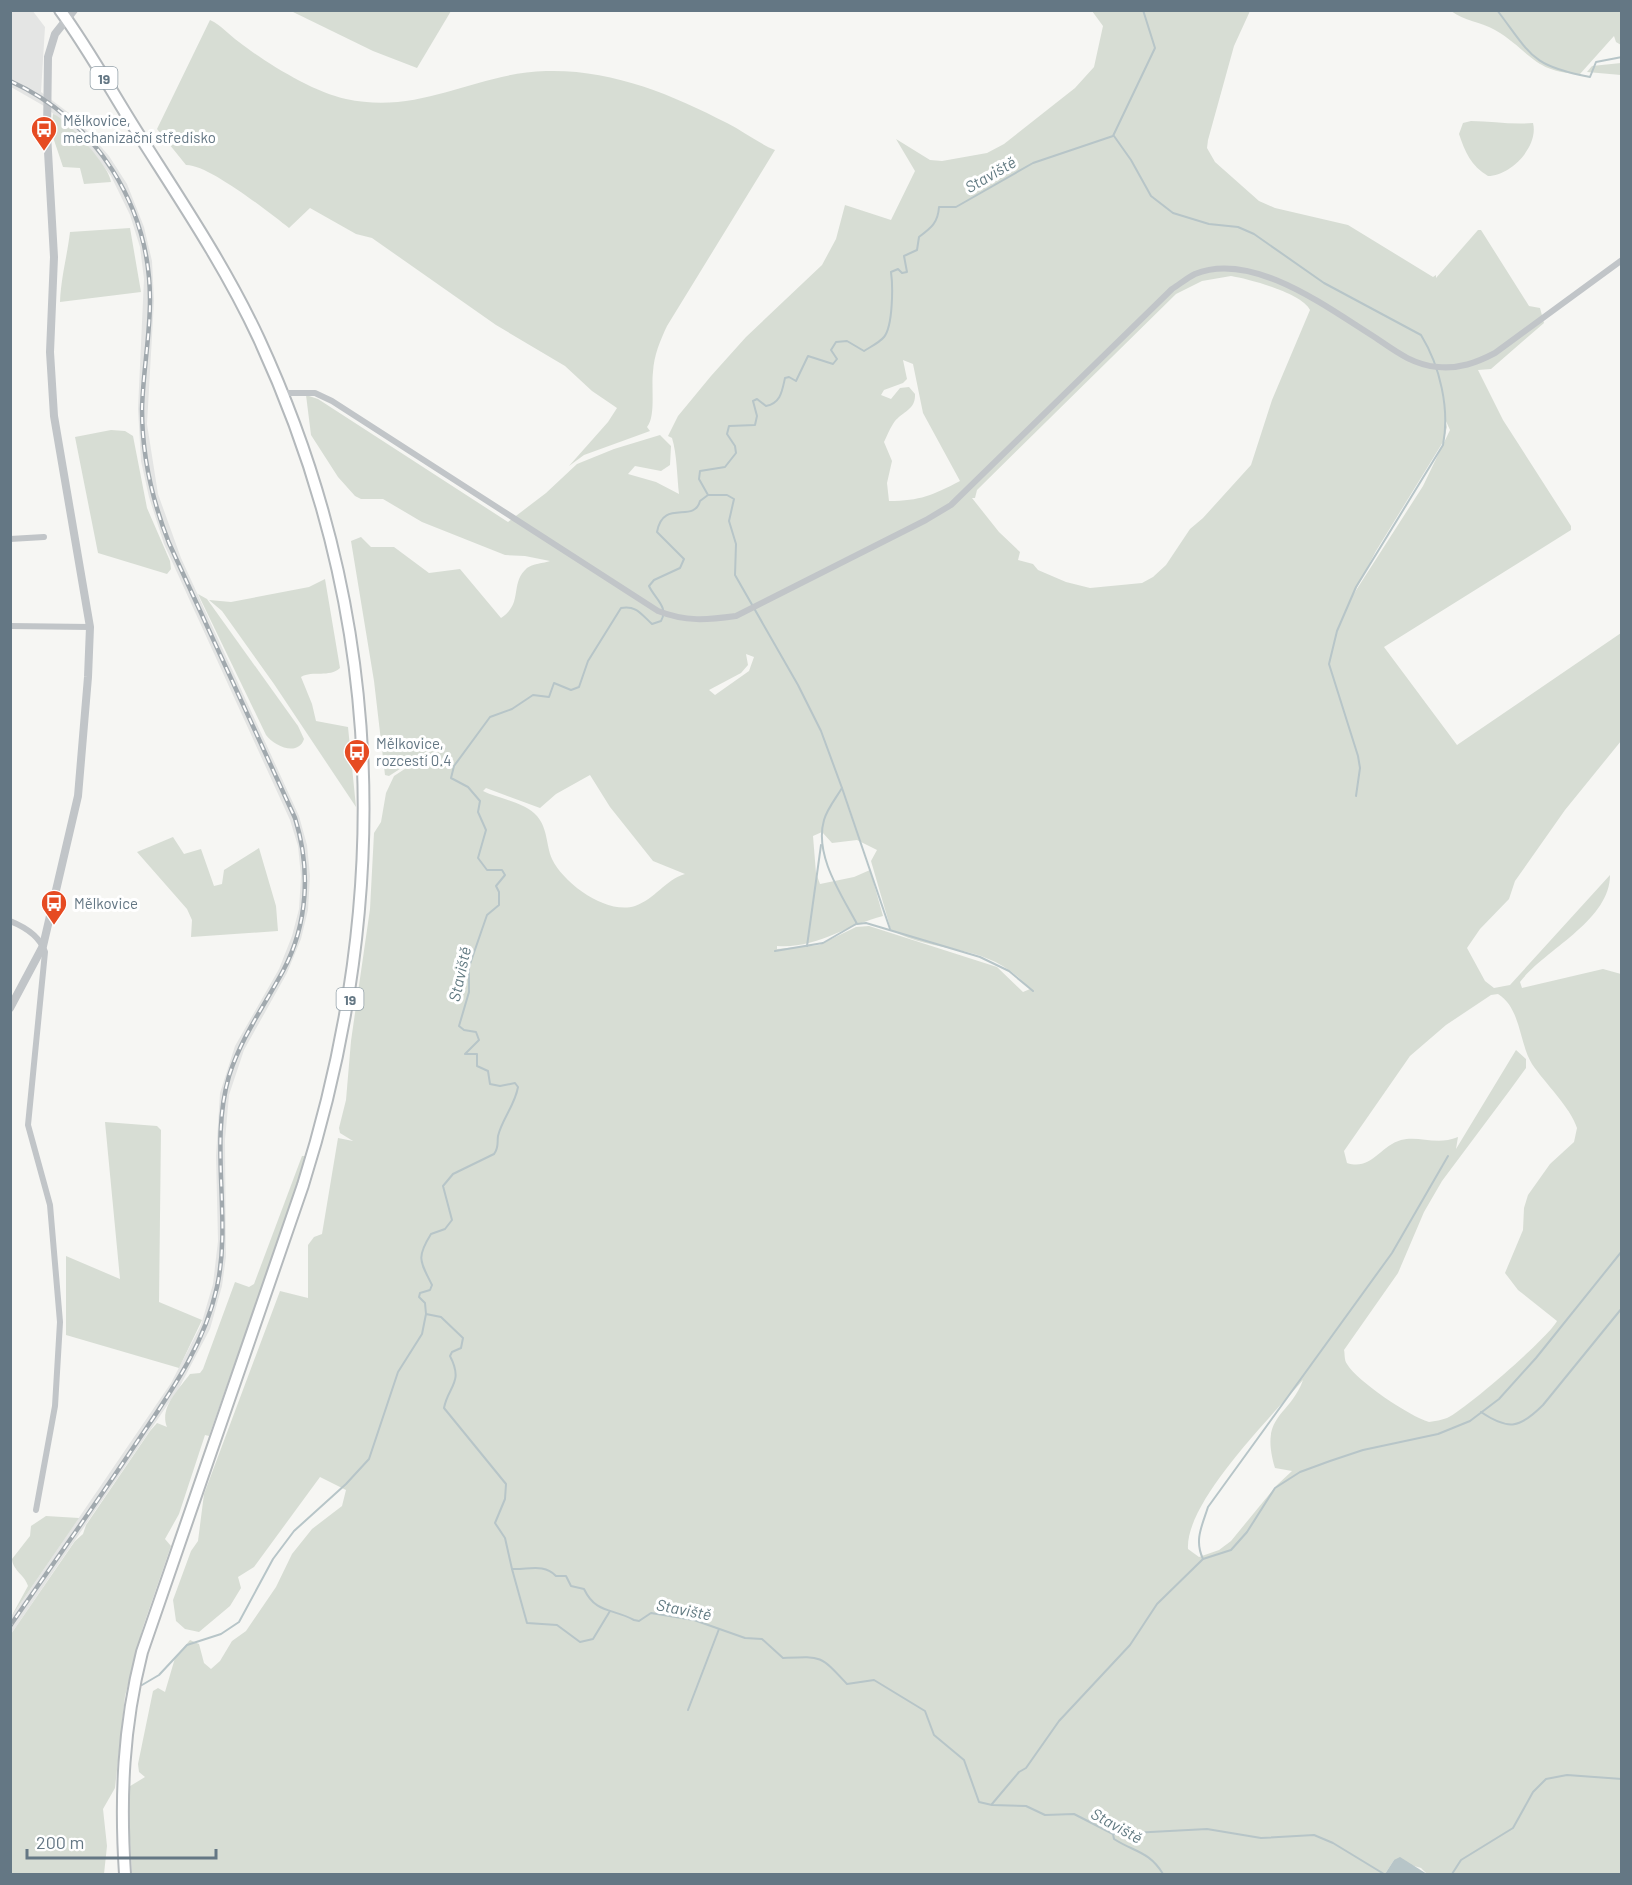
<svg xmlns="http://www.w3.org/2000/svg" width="1632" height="1885" font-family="Barlow,sans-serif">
<rect width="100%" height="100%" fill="#f6f6f3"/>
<path fill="#e4e5e4" d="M32 10 45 27 41 92 77 119 109 156 127 184 144 227 152 261 154 301 147 424 158 494 181 558 299 816 307 845 310 876 308 910 301 939 287 973 244 1050 229 1095 225 1140 226 1257 222 1286 210 1329 179 1388 11 1634V1617L171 1383 201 1325 213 1284 218 1241 216 1156 220 1093 235 1046 279 969 292 936 299 909 301 876 298 846 290 820 164 544 149 497 141 461 138 409 144 279 140 247 130 215 111 176 81 137 44 106 11 87V11Z"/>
<g fill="#d7ddd4" fill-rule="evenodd">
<path d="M291 11H451L417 68 373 51Z"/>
<path d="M1092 11H1250L1234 46 1208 140 1207 148 1215 162 1259 201 1275 208 1348 225 1433 277 1436 275V278L1478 230H1481L1529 306 1540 308 1544 323 1491 369 1478 370 1503 420 1571 526V530L1384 647 1457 745 1621 633V741L1565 810 1515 881 1509 899 1480 929 1467 948 1485 981 1494 988 1510 985 1610 875C1610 921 1544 950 1520 982L1522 988 1603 969 1621 974V1874H1427L1421 1868 1394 1860 1385 1874H132L127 1788 145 1777 139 1772 138 1764 153 1691 158 1688 165 1692 175 1658 190 1640 199 1644 204 1663 211 1669 220 1661 232 1641 246 1631 276 1587 292 1554 312 1529 342 1506 346 1490 320 1477 254 1567 238 1577 241 1588 230 1606 199 1632 185 1629 176 1621 173 1600 191 1551 198 1541 204 1494 280 1291 308 1298V1245L314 1237 322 1234 338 1138 353 1141 340 1133 339 1128 346 1100 351 1041 370 909 374 833 381 822 386 793 394 776 417 761 436 758 420 756 389 776 385 775 374 681 351 541 361 537 371 547H394L429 573 460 569 501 618C524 603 509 584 527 568 532 564 544 563 550 561L525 556 505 555 422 522 383 499H361L355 496 338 477 311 435 306 395 318 399 508 522 546 493 577 464 614 449 660 435 671 446 670 465 661 471 635 466 628 474 656 482 679 494C677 477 677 454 672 438L668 436 678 416 711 376 746 337 822 265 836 239 845 205 891 220 915 171 896 139 930 160 942 161 987 153 1004 144 1075 88 1094 67 1103 26ZM1231 276C1249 279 1302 293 1310 310L1272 400 1251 465 1203 518 1190 529 1166 565 1153 577 1142 583 1090 588 1066 582 1038 570 1033 564 1018 560 1020 552 999 532 972 498H975L977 490 1176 294 1202 281ZM903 360 913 364 923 413 960 481C933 495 920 501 889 501L887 483 892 461 884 442C887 436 889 430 893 424 900 412 916 411 915 394L909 387 900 388 891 399 881 395 884 390 903 383 907 379ZM1445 419 1450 430 1423 486 1353 595 1376 551 1443 442 1447 427ZM746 654 754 657 749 671 715 695 709 690 741 673 748 665ZM590 775 610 807 653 861 685 874C665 880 655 899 635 906 607 915 564 884 552 859 546 845 548 829 537 816 525 802 499 799 483 791L486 788 540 808 556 794ZM822 832 832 843 857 840 877 850 871 861 891 930C942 957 987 940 1030 989L1023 992 997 967 869 926 856 927 819 945 777 949V946C816 949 847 925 883 916L870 870 854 877 820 884 816 873 813 836ZM1498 994C1521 1008 1519 1043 1532 1064 1544 1082 1571 1108 1577 1128L1574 1142 1550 1164 1528 1195 1524 1208 1523 1230 1505 1273 1518 1290 1557 1321C1549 1337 1465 1410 1447 1418 1442 1420 1435 1421 1429 1422 1409 1416 1357 1381 1347 1364 1344 1360 1345 1354 1344 1350L1398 1273 1424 1212 1442 1181 1510 1090 1526 1068V1059L1516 1050 1456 1149 1458 1137C1436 1146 1419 1135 1401 1140 1380 1146 1371 1171 1347 1163L1344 1151 1410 1056 1446 1025 1491 995ZM1303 1380C1289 1418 1259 1414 1275 1468L1292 1471 1277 1485 1231 1541 1219 1550 1199 1557 1188 1549C1185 1502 1272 1416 1303 1380Z"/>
<path d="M1451 11H1621V45L1616 42 1614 36 1580 74C1532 72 1531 51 1495 30 1481 22 1464 21 1451 11Z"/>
<path d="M210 20C221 25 229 35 239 42 266 63 313 92 346 99 422 115 474 73 546 71 611 69 671 94 727 123 743 131 758 143 775 150L667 326C660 341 654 355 653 372 651 387 656 416 647 427L650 431 584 455 569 466 608 422 617 408 592 391 565 366 496 325 372 238 356 234 310 208 289 228C270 213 208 164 186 165L157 129Z"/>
<path d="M1621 63V75L1587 72 1592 66Z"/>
<path d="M53 114C66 118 111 168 111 182L84 184 80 168 63 167 51 131Z"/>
<path d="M1471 121C1492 121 1511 125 1533 123 1539 147 1510 176 1488 176 1471 166 1465 152 1459 134L1463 123Z"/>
<path d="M130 228 141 292 60 302C61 277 67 257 70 232Z"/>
<path d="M111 430 125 431 133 436 147 508 170 561 171 569 167 574 98 553 75 437Z"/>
<path d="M325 579 340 668C329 678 313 670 301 677L312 704 316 721 348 727 356 807 274 684 222 611 209 600 231 602 309 587Z"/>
<path d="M198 594 207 599 298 726 304 739C298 757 274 746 266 735Z"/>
<path d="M173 837 184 854 201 849 214 886 222 884 224 870 259 848 276 906 278 931 191 937 192 920 187 909 137 852Z"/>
<path d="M105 1122 157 1126 161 1130 159 1302 202 1320 179 1368 66 1335V1256L120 1279Z"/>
<path d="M302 1156H306L298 1184 209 1436 205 1435 179 1514 165 1539 171 1546 143 1627 125 1696 115 1788 103 1809 107 1846 104 1874H11V1634L75 1541 83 1534 86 1525 150 1431 157 1423 167 1427C159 1408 179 1389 190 1374L200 1373 203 1369 235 1282 249 1287 254 1284Z"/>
<path d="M46 1516 79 1518 11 1617 28 1586C25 1575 13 1571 12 1559L30 1536 31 1526Z"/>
</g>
<path fill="#b7c5c8" d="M1400 1857 1427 1874H1385L1394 1860Z"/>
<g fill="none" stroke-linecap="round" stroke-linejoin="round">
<g stroke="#b7c5c8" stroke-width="2">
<path d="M1143 10 1155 48 1113 136 1033 163 956 207H939C938 223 931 228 919 237L917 250 904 256 907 272 902 273 898 269 891 272C893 286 893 326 884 337 879 343 870 347 864 351L847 341 836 342 831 350 837 359 833 364 808 356 796 381 789 377 785 378C782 391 781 403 766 406L757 399 753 401 757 416 755 425 729 426 727 434 735 446 736 453 725 467 700 471 699 479 708 495 700 501C694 524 663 498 657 532L684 559 680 568 654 580 649 586C655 599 669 607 661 621L652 624C641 614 636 605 621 608L588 661 579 687 571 690 554 683 549 697 533 695 512 709 490 717 454 766 451 778 468 787 480 801 478 812 486 830 478 858 487 870H502L505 875 496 886 499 892V905L487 915 469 967V992L459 1026 464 1030 476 1032 479 1040 465 1054H477V1066L488 1071 490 1084 500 1086 515 1083 518 1087C515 1105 502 1119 498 1136 497 1143 499 1148 494 1154L453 1174 443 1186 452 1220 445 1229 431 1234C416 1258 420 1261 432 1285L430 1290 420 1293 419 1297 425 1303 426 1314 441 1317 463 1338 461 1348 452 1352 450 1356C464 1383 448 1386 444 1408L506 1484 505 1499 495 1523 505 1538 512 1569C528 1570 544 1563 556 1576H566L571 1586 584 1589C596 1614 612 1608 634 1620L639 1621 651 1613 694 1620 745 1638 762 1639 783 1658C822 1656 820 1655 847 1684L874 1680 925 1711 934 1735 964 1760 979 1802 992 1805 1026 1806 1045 1815 1074 1814 1113 1834 1114 1839C1134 1852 1149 1851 1163 1874"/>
<path d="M1497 10C1532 56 1531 66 1590 77L1596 62 1622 57"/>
<path d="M1114 136 1131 160 1151 196 1173 213 1209 224 1238 227 1254 234 1324 283 1421 335C1440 366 1450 409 1443 445L1356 587 1337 631 1329 664 1358 756 1360 768 1356 796"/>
<path d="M708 495H727L734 499 729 521 736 544 735 575 798 685 821 731 842 788C836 798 827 809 824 820 814 855 841 894 857 924L866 923 980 957 1009 971 1033 991"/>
<path d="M842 788 890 929"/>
<path d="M807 946 821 845"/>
<path d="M775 951 823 943 856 924"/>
<path d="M1481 1412C1509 1431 1520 1428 1543 1405L1622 1308"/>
<path d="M1203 1559C1194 1540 1202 1526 1208 1507L1392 1253 1448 1156"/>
<path d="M512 1569 527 1623 557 1625 580 1642 593 1639 610 1611"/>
<path d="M142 1685 159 1675 187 1645 221 1634 239 1622 273 1559 294 1531 346 1484 369 1459 398 1372 422 1334 426 1314"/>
<path d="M688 1710 719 1629"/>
<path d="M992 1804 1019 1772 1026 1768 1059 1721 1130 1645 1157 1604 1203 1559 1231 1550 1247 1532 1275 1488 1300 1472 1330 1461 1363 1450 1438 1434 1470 1421 1499 1399 1536 1358 1622 1251"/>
<path d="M1113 1834 1207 1829 1261 1838 1314 1835 1333 1843 1384 1874"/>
<path d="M1452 1874 1461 1860 1513 1828 1533 1792 1546 1779 1567 1775 1622 1779"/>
</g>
<g stroke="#b4b9bc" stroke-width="14">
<path id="primary" d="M60 10C90 51 114 96 141 138 183 204 226 268 259 339 386 614 393 899 303 1185L142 1652C123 1727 120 1798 125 1874"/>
</g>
<g stroke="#c1c5c8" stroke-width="6">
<path d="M282 393H315L332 401 658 611C686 622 707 620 736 616L926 520 951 505 1172 289C1180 284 1187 278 1195 274 1253 250 1329 309 1376 338 1395 351 1413 365 1438 367 1459 369 1476 363 1495 353L1622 260"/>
<path d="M10 539 44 537"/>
<path d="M10 626 90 627"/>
<path d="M10 921C25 927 40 936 45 952L28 1125 50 1205 60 1322 55 1406 36 1510"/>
</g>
<path stroke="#c1c5c8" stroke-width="8" d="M10 1008 43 946 78 796 88 677 90 627 54 416 50 352 54 257 47 134 48 57 55 34 74 10"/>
<use href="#primary" stroke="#fff" stroke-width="10"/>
<g stroke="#a1a9ae" stroke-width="4.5">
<path id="rail" d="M10 81C96 120 150 206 150 300 150 336 143 372 142 409 142 455 152 500 169 543L295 818C311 869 308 924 283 971 264 1006 241 1038 229 1076 209 1145 232 1218 217 1287 203 1351 164 1401 129 1454 90 1512 50 1568 10 1626"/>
</g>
<use href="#rail" stroke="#fff" stroke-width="2" stroke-dasharray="7" stroke-linecap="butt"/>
</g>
<defs>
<g id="bus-pin" transform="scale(1.35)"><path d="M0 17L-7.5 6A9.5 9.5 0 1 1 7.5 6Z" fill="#e64b22" stroke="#fff"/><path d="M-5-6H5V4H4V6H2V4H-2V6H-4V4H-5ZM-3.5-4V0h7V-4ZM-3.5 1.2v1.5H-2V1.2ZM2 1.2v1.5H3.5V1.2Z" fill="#fff"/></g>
</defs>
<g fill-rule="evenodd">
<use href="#bus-pin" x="44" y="129"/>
<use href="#bus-pin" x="357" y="752"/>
<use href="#bus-pin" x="54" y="903"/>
</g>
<g text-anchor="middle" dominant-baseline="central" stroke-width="6" stroke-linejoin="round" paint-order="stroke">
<g fill="#fff" stroke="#92a0a9" stroke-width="1.5">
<rect x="90.5" y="67" width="27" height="22" rx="4.5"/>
<rect x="336.5" y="988" width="27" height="22" rx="4.5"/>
</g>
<g font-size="14" font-weight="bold" fill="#647784">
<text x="104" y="78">19</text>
<text x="350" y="999">19</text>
</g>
<g font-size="15" fill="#647784" stroke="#fff" text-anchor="start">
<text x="63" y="120">Mělkovice,<tspan x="63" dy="17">mechanizační středisko</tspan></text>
<text x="376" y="743">Mělkovice,<tspan x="376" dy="17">rozcestí 0.4</tspan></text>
<text x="74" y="903">Mělkovice</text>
</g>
<g font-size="16" font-style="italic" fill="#607981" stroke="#fff">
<text transform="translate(990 174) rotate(-30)">Staviště</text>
<text transform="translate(459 974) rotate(-78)">Staviště</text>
<text transform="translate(684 1609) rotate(11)">Staviště</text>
<text transform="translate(1117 1825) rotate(29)">Staviště</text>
</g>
</g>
<rect width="1632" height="1885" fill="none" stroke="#647784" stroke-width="24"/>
<path d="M27 1849v9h189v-9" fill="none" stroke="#647784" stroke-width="3"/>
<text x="36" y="1849" font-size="18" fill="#647784" stroke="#ffffff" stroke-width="4.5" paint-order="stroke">200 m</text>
</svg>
